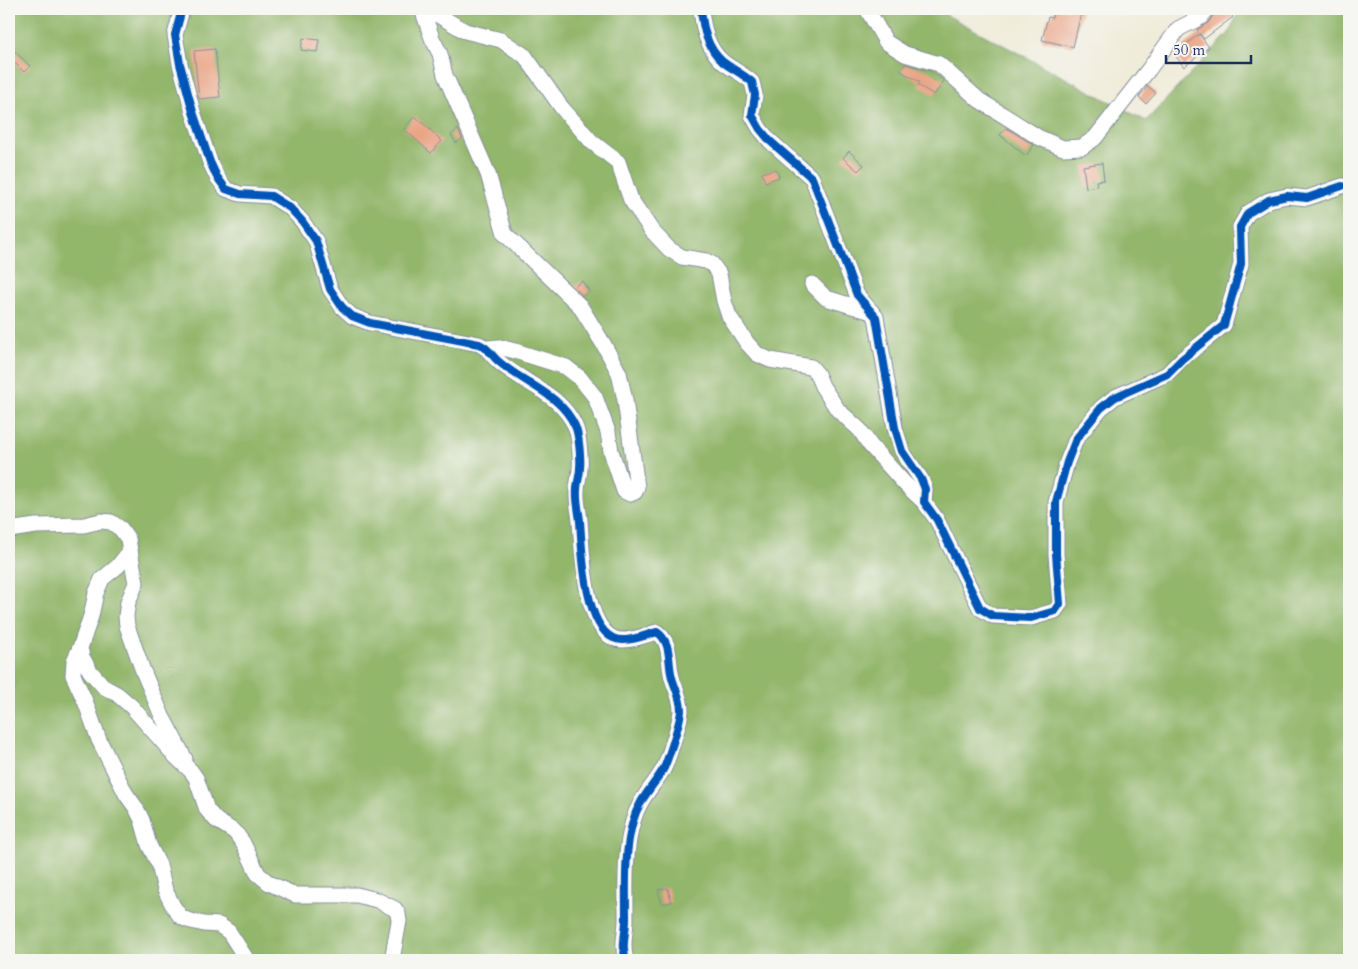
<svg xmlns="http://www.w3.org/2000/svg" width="1358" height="969" font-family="Cardo,serif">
<rect width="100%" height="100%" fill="#f6f6f2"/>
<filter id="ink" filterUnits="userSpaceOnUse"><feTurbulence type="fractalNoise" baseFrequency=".02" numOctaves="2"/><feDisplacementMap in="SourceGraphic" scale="10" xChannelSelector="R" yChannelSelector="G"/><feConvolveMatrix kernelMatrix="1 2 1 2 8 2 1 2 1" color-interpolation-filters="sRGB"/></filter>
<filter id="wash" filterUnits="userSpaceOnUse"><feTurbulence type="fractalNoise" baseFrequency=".0096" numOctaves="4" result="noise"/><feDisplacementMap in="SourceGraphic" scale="20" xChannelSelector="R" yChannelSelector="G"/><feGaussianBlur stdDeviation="1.12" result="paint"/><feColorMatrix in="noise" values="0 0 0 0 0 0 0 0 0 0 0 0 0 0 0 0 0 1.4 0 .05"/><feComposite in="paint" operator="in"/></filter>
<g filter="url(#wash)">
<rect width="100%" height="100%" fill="#f0ecda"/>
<path fill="#92b66a" stroke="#567264" d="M9 9H935L1146 121 1229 33 1240 9H1349V960H9Z"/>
<g id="blocks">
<g fill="#eaa586">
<path d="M1054 9H1082L1073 47 1042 40 1048 17 1052 18Z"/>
<path d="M1219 9H1240L1231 15 1233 17 1204 39 1197 30 1209 22 1215 12Z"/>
<path d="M1199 34 1209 47 1184 67 1174 54Z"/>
<path d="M303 38 319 40 317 52 301 50Z"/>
<path d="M9 46 30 66 24 72 9 57Z"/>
<path d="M215 49 220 97 199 99 194 51Z"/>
<path d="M905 64 930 71 944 81 934 95 918 85 920 82 901 71Z"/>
<path d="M1148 86 1156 93 1146 104 1139 97Z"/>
<path d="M415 116 442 141 431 153 404 129Z"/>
<path d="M1006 128 1034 145 1026 156 1000 135Z"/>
<path d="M458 129 462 139 456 143 451 135Z"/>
<path d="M849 151 864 165 858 171 843 158Z"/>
<path d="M1102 163 1104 180 1096 181 1097 186 1086 188 1083 166Z"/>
<path d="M776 169 779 177 765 182 762 173Z"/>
<path d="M582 281 589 291 583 296 574 287Z"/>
<path d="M668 888 671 902 662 904 658 890Z"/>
</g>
</g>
</g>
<g filter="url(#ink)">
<use href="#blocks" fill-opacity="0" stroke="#868e9c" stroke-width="1"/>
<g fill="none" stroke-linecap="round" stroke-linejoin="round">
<g stroke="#868e9c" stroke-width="17">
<g id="minor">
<path d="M182 9 175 35 180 64 193 112 210 162 217 177 226 189 240 194 271 196 290 208 302 221 316 241 330 289 342 307 352 316 370 323 479 344C490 349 490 354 498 361 524 384 560 393 575 426 579 434 581 459 580 468 580 475 577 483 577 490 576 500 579 511 580 521 582 549 584 624 613 638 625 644 645 635 657 632 671 642 668 658 671 673 673 686 681 696 681 710 681 720 668 759 664 768 653 787 639 799 633 821 624 852 626 887 626 919 626 933 621 946 626 960"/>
<path d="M422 9 432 38 440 54 445 75 488 174 505 234 580 306 604 345 619 373 625 400 637 487 635 492 630 494 624 491 611 451 608 432 595 397 580 378 566 367 515 351 499 347 488 348"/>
<path d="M422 9 433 12 465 31 501 40 525 56 562 108 592 142 618 162 631 200 652 231 669 249 682 257 706 261 712 264 719 274 724 301 729 316 747 343 757 354 770 360 811 367 817 374 822 386 838 410 860 430 870 445 905 484 924 502"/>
<path d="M701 9C703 29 707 48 723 62 732 69 743 74 752 82L755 95 752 115 760 129 770 141 812 178 857 295 876 317 895 428 902 451 921 479 925 489 924 502 937 520 980 608 993 616 1031 618 1055 611 1060 604 1056 554V502L1067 462 1076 439 1101 408 1115 397 1167 374 1182 359 1224 325 1241 264 1240 227 1248 213 1269 200 1287 196 1307 198 1342 186"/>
<path d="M867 9 886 42 905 54 939 64 979 100 1038 137 1063 148 1082 147 1095 138 1149 69 1178 29 1201 17 1206 9"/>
<path d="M812 284 826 298 872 312"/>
<path d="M9 530 36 526 84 525 101 521 111 522 121 529 128 539 130 551 118 566 102 579 96 593 91 616 80 648 82 657 90 671 104 687 117 694 131 706 176 757 191 771 196 778 207 810 216 820 235 832 243 843 258 874 269 883 295 895H357L377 900 395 909 398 914 399 921 392 960"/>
<path d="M130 551 136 583 128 602 126 616 127 626 143 671 162 716 185 759"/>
<path d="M80 648 74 661 73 675 85 701 99 740 126 794 136 808 142 820 149 845 159 865 165 890 173 906 180 916 187 920 204 924 219 925 229 932 247 960"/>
</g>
</g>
<use href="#minor" stroke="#fff" stroke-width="15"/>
<g stroke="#f6f6f2" stroke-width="11">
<g id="cycleway">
<path d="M182 9 175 35 180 64 193 112 210 162 217 177 226 189 240 194 271 196 290 208 302 221 316 241 330 289 342 307 352 316 370 323 479 344C490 349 490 354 498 361 524 384 560 393 575 426 579 434 581 459 580 468 580 475 577 483 577 490 576 500 579 511 580 521 582 549 584 624 613 638 625 644 645 635 657 632 671 642 668 658 671 673 673 686 681 696 681 710 681 720 668 759 664 768 653 787 639 799 633 821 624 852 626 887 626 919 626 933 621 946 626 960"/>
<path d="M701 9C703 29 707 48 723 62 732 69 743 74 752 82L755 95 752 115 760 129 770 141 812 178 857 295 876 317 895 428 902 451 921 479 925 489 924 502 937 520 980 608 993 616 1031 618 1055 611 1060 604 1056 554V502L1067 462 1076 439 1101 408 1115 397 1167 374 1182 359 1224 325 1241 264 1240 227 1248 213 1269 200 1287 196 1307 198 1342 186"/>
</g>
</g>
<use href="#cycleway" stroke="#0057b8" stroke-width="8"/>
</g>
</g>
<rect width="1358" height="969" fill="none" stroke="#f6f6f2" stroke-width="30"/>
<path d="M1166 55v8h85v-8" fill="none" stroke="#1b2f5e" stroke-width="2.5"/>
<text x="1173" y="55" font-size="15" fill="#1b2f5e" stroke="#f6f6f2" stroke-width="4" paint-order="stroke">50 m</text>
</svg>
